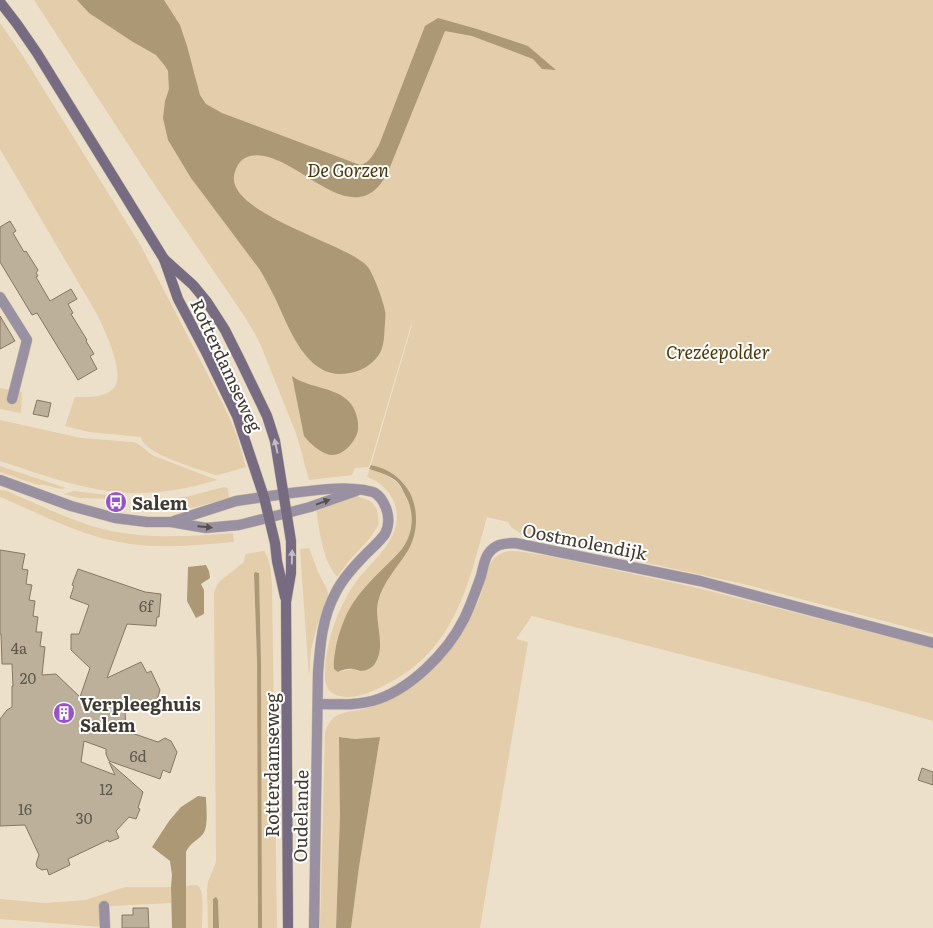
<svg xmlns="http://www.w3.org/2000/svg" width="933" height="928" font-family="Literata,serif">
<rect width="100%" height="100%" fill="#ede0ca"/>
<g fill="#e3cdaa">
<path d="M34 0H933V634L748 585 524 536 511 527 508 522 487 517C468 585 455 651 385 685 373 691 359 698 345 697 331 695 325 690 325 675 325 648 334 619 347 596 352 587 358 578 365 571 382 552 405 531 394 502 389 490 380 482 367 477L370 469C378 472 388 475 395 481 398 483 400 487 402 490 414 509 415 530 402 549L369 584 353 603 343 623 337 641 338 672 353 669 361 671 376 663C377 659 379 655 379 651 382 636 376 620 378 605 381 584 402 555 414 536 419 513 413 484 390 472 384 469 378 467 371 465L412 325H411L369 467 355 468 352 475 309 480 297 436 259 341 245 317 154 184Z"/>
<path d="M0 23 23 56 141 246 224 406 236 433 246 467 218 475H215C199 469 143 454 141 437L89 432 65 426 75 397C87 397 104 398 113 389 127 375 105 332 98 316L0 149Z"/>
<path d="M0 388 22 392 21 413 0 409Z"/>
<path d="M0 420 81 438 133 442C141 444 147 452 154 456L217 480C178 492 137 497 96 489 63 483 31 471 0 461Z"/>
<path d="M0 466 66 488C57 491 48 483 38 485L0 472Z"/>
<path d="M224 487 228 488 229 498 192 508 160 503V501L190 496Z"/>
<path d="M0 490 7 491C35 503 63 517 92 526 139 540 185 537 233 533L234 542C196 545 156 550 119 542 76 534 39 513 0 497Z"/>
<path d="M74 491 114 496V499L79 498 64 494Z"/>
<path d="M357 496 370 501 374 505 377 510 379 524 370 538 348 562 337 577C322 559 320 532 316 509L347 498Z"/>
<path d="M309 548 318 572 327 589 328 595 317 626 311 650 309 678 300 549Z"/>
<path d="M264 551C271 561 271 574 272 586L277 928H262L261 661 259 573 255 572 254 574 257 661 258 928H219L218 900H213V928H208L207 890 208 882 216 862 214 593 217 585 220 581 244 562 245 554Z"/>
<path d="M508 551H517L549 556 698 588 933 648V721L877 705 532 616 516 639 528 642 480 928H351L359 867 380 737 355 739 340 737V815L336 928H320L325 733C327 726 331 718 338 715 346 711 356 711 364 709 391 701 416 687 435 667 454 647 470 622 480 597 484 586 486 569 492 561 496 555 502 553 508 551Z"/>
<path d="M185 886C189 886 195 884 198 886 205 890 202 920 202 928H186Z"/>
<path d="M125 887H171V903L111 906 100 905 101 927 0 919V899L45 903 86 900Z"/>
</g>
<g fill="#ad9876">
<path d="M77 0H164L180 25 187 46 200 95 206 104 222 113 360 165C370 163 374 153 379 145L425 26 438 18 477 29 528 46 556 70 542 69 533 59 472 36 445 31 388 172C353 241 294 146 250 156 242 158 237 164 235 172 220 212 347 243 367 266 373 272 384 303 385 311 386 315 385 319 385 323 384 333 385 347 378 356 371 365 362 371 350 373 308 382 290 330 276 300 271 290 266 280 260 270L191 178 168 140 163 118 165 101 169 89 168 71 165 66 156 55 133 42 89 13Z"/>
<path d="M292 376C309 389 337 386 351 404 356 410 359 422 358 430 356 441 344 455 332 455 323 455 309 443 304 436Z"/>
<path d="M371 465C389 469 401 477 410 493 419 511 418 535 407 552 396 569 383 582 378 602 374 621 386 644 376 662 373 668 366 671 360 671 358 670 355 669 353 669 348 668 342 670 338 672L334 669C333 661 335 654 336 646 339 632 345 615 353 603 365 584 387 566 402 549 414 532 415 511 404 493 402 488 399 483 395 480 387 474 378 472 369 469Z"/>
<path d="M206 565 209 571 210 578 201 584 204 590V614L196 618 187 601 188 567Z"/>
<path d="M255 572 259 573 261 661 262 928H258L257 661 254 574Z"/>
<path d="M339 737 355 739 380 737 359 867 351 928H336L340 815Z"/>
<path d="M198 796 206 797C206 806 209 827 203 834 198 840 189 844 186 852V928H172L171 887 172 875 170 861 152 847 169 821 181 807Z"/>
<path d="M216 897 218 900 219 928H213V899Z"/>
</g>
<g fill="#bcb09a" stroke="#847864">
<path d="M10 221 16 231 13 233 24 252 26 251 38 270 36 273 38 276 36 277 50 301 71 289 77 299 68 304 73 313 71 314 87 340 86 341 94 354 90 356 97 369 78 380 37 313 32 315 0 262V227Z"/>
<path d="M0 316 15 341 0 349Z"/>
<path d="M37 400 51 403 48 417 33 414Z"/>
<path d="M0 550 25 554 22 569 28 570 26 584 32 585 29 600 35 601 33 616 38 617 36 632H42L40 646 45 647 42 675 56 674 80 697 90 668 71 650V634H79L89 605 70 598 74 586 72 585 78 569 145 592 161 594 159 617H157L156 626 127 624 107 678 141 662 147 673 151 671 160 690 156 703 150 705 141 703 125 710 126 731 158 742 165 738 171 741 177 752 170 773 163 770 160 779 109 761 106 754V749L84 741 81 762 115 775 109 762 143 792 138 808 140 809 136 819 129 817 116 831 119 838 109 842 108 840 68 859 70 865 49 875 47 869 42 870 37 867 36 864 39 855 25 825 0 826V719L7 710 12 707V686H13L12 664H2L1 634H0Z"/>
<path d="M922 768 933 772V785L918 780Z"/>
<path d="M133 908H148L149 928H122V915H133Z"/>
</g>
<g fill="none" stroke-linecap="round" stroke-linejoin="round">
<g stroke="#c7bba8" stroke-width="11">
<g id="minor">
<path d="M0 297 27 340 12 399"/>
<path d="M284 494C310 491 337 486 364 490 367 491 372 491 375 493 380 496 384 503 386 508 389 516 389 526 385 534 380 541 373 547 367 553 355 565 343 578 336 592 322 617 320 646 318 673L314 928"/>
<path d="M287 513 310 507 356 491"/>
<path d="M318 704C336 704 354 706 372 701 409 691 447 653 464 619 471 605 476 590 481 576 483 569 484 560 488 554 495 544 504 543 515 543L700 581 933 643"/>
<path d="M104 906 105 928"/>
</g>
</g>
<g stroke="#c7bba8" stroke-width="11">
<g id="tertiary">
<path d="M0 480 71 506 115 518 147 522H171L206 528 239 525 287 513"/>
<path d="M174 521 236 501 284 494"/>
</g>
</g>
<g stroke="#c7bba8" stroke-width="11">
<g id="secondary">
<path d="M0 2 17 24 37 53 164 259 178 299 207 354 237 416 264 497 275 543 277 561 285 597"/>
<path d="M164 259 193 285 207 302 225 330 241 362 267 416 275 441 291 541V573L286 602 288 928"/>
</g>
</g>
<use href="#minor" stroke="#9991a1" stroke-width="10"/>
<use href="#tertiary" stroke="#9991a1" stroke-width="10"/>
<use href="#secondary" stroke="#766b81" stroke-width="10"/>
</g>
<defs><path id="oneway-solid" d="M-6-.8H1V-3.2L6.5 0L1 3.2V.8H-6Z" transform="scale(1.25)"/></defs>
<g fill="#c1bcc6">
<use href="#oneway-solid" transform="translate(276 446) rotate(-102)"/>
<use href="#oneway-solid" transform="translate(292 557) rotate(-88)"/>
</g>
<g fill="#56504d">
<use href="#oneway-solid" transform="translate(323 502) rotate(-20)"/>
<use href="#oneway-solid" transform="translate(205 527) rotate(5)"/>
</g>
<defs>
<g id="bus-disc" transform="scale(1.125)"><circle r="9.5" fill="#9754c9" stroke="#fff"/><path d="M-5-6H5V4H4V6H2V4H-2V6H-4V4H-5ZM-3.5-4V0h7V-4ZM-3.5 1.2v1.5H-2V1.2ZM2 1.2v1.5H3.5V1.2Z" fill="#fff"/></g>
<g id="building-disc" transform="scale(1.125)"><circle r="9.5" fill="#9754c9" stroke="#fff"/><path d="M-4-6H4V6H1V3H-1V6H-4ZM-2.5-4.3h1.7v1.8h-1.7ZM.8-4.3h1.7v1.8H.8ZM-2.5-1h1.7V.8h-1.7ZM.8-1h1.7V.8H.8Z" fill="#fff"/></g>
</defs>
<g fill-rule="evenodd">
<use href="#bus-disc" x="116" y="502"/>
<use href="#building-disc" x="64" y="713"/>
</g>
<g text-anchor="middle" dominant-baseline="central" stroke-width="4" stroke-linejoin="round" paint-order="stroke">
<g font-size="15" fill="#5f584b">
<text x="146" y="605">6f</text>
<text x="19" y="647">4a</text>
<text x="28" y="677">20</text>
<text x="138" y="755">6d</text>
<text x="106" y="788">12</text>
<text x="25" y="808">16</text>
<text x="84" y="817">30</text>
</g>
<g font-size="18" font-style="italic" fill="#4d3608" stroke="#fff">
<text x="348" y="169">De Gorzen</text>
<text x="718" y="351">Crezéepolder</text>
</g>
<g font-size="18" fill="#403a31" stroke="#fff">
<text transform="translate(227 365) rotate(65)">Rotterdamseweg</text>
<text transform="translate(585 541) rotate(11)">Oostmolendijk</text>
<text transform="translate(271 765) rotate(-90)">Rotterdamseweg</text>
<text transform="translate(300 816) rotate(-89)">Oudelande</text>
</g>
<g font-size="18" font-weight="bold" fill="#403a31" stroke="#fff" text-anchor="start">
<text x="132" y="502">Salem</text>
<text x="80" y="703">Verpleeghuis<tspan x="80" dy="21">Salem</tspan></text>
</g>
</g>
</svg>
